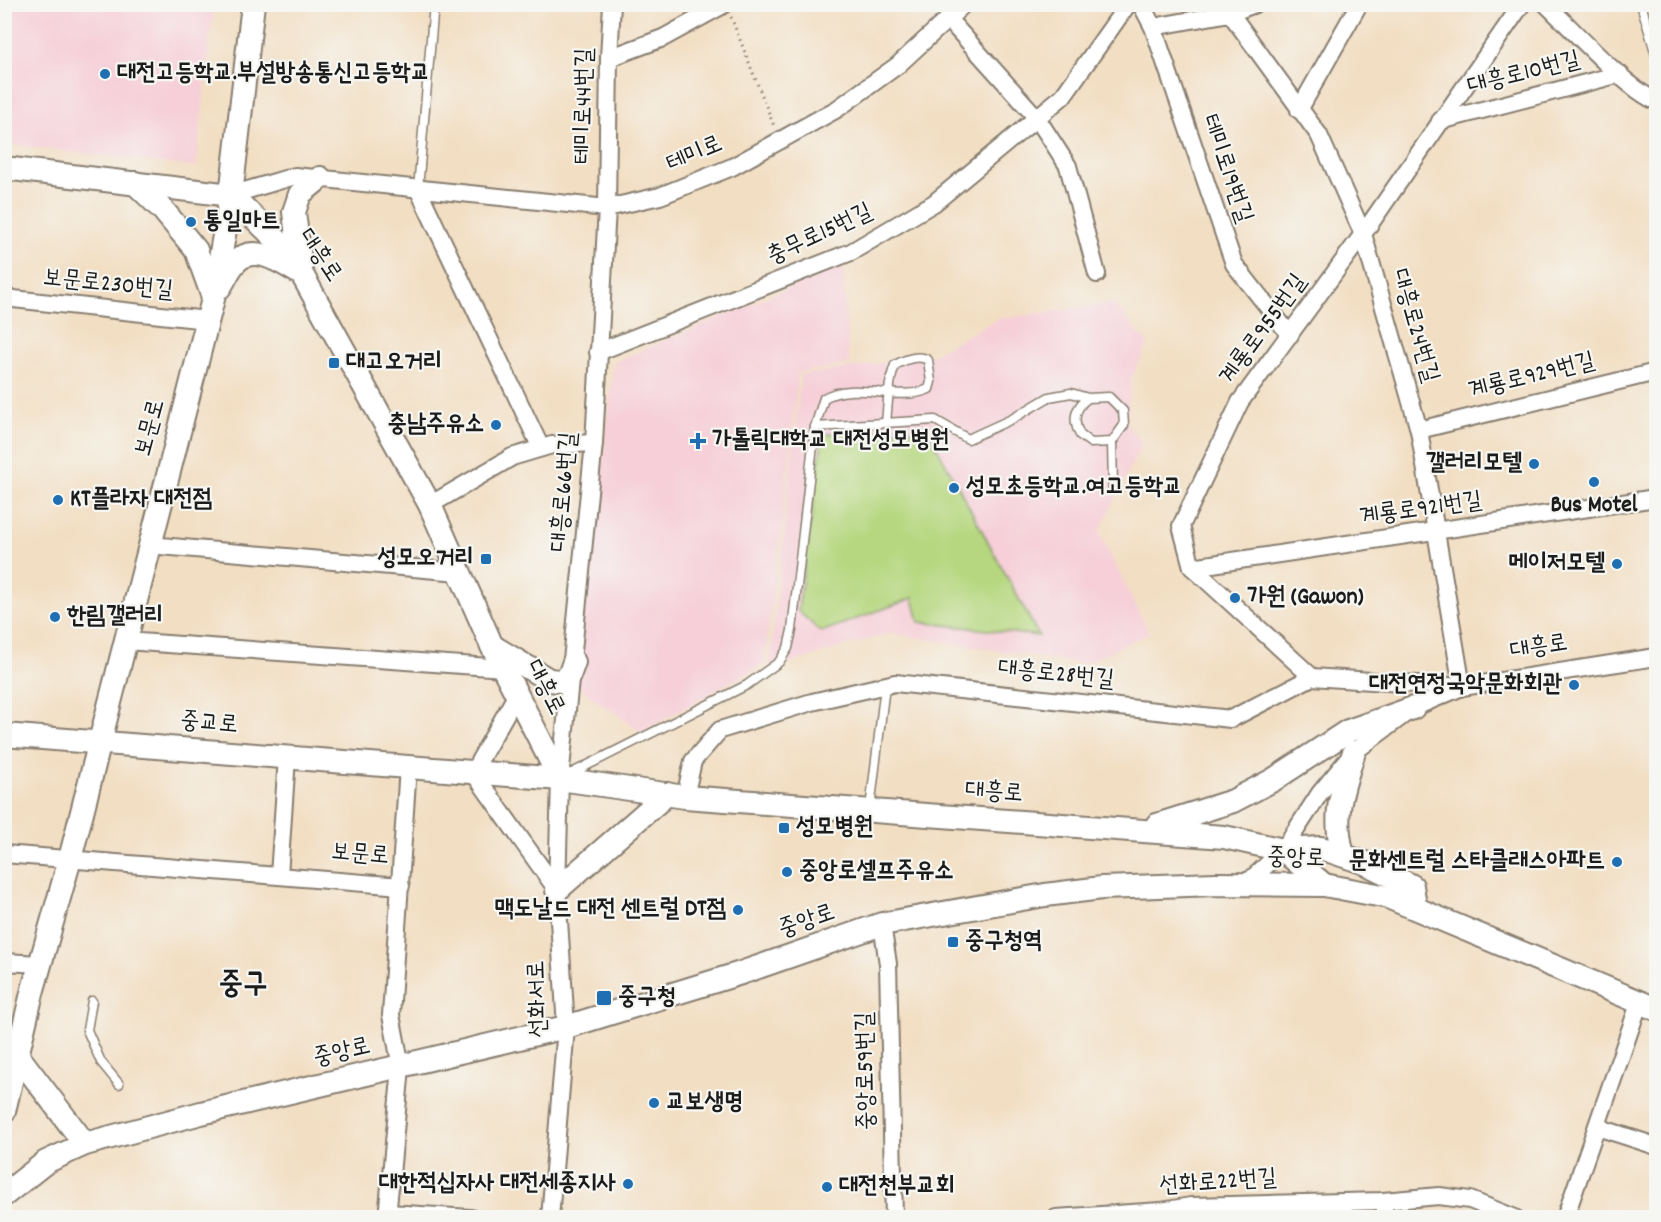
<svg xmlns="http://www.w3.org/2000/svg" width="1661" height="1222" font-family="Dekko,'Poor Story',sans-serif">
<rect width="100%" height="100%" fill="#f6f6f2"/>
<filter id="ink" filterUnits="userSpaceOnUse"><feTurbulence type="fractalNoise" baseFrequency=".0167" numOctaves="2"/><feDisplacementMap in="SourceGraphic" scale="12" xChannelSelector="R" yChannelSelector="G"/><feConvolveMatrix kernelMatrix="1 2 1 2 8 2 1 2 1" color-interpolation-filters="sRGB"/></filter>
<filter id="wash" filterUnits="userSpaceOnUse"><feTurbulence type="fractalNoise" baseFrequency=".008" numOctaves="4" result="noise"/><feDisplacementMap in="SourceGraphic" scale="24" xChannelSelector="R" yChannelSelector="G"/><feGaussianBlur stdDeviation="1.35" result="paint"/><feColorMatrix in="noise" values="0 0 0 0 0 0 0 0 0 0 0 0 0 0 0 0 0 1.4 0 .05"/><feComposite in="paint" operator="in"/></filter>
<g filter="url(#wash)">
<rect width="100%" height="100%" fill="#f2dec2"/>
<g fill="#f6cfd8">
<path d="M5 4 214 5 196 167 5 144Z"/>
<path d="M843 265 849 364 798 373 784 510 764 664 641 732 577 686 614 362Z"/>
<path d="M1114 303 1148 344 1131 379 1127 424 1142 443 1099 532 1149 633 1084 664 890 633 769 669 801 375 930 356 997 319Z"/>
</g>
<g fill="#b6d77f" stroke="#697a4e" stroke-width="1.5">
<path d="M927 429 1039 636 919 622 913 598 821 632 798 611 823 434Z"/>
<path d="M1354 1207 1371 1217 1233 1218Z"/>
</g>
</g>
<g filter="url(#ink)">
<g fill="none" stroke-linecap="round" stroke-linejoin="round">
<g stroke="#877d6f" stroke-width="11">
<g id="lane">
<path d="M1641 4 1656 55"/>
<path d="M418 189 434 4"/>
<path d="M815 427 935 420 968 439 1012 419 1049 397 1071 393 1088 398 1109 397 1123 411 1124 425 1112 442 1091 443 1080 435C1072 420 1075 407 1088 398"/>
<path d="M1112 442 1113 487"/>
<path d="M570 774 747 685 779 662 788 648 792 630 815 427 824 398C854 380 898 403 929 389L931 382 928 360C918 354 904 360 895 365 888 383 888 404 886 423"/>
<path d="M870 809 885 686"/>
<path d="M92 1001 87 1030 101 1062 119 1084"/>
</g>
</g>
<g stroke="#877d6f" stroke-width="20">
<g id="street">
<path d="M1141 4 1153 27 1234 264 1290 335"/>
<path d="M1546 4C1571 28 1628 90 1656 101"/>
<path d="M949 20 1037 118 1068 166 1097 274"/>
<path d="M1153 27 1230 13 1236 5"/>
<path d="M609 58 663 38 725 4"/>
<path d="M1299 110 1359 4"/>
<path d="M1440 121 1620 74"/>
<path d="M418 189 541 448"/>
<path d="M231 195 295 176 607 208 660 196 732 167 837 109 898 65 964 4"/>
<path d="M4 298 207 320"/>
<path d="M598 352 851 252 934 203 1063 96 1128 4"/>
<path d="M1419 430 1656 372"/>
<path d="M430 505 512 457 552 445 594 443"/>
<path d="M149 545 459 572"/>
<path d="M1192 567 1656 498"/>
<path d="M125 641 504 668"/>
<path d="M1312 677 1192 567 1181 526 1240 402 1363 234 1522 4"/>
<path d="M517 694 473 772 557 890"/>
<path d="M685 797 693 761 720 730 812 702 895 683 1231 719 1312 677 1462 687 1419 430 1363 234 1319 135 1230 13 1255 4"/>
<path d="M4 854 401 886"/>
<path d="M279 876 287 757"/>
<path d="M1246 884 1283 850 1320 793 1354 752 1413 708 1462 687 1656 657"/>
<path d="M882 924 888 964 894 1218"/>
<path d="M4 962 41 964"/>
<path d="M4 1042 21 1040"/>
<path d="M1597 1127 1656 1146"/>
<path d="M1383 1201 1385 1218"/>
<path d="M388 1213 471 1218"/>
<path d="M387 1218 401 1067 391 1015 408 767"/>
<path d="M550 1218 566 1027 557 890 560 779 594 443 607 208 609 58 612 4"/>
<path d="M1056 1218 1161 1211 1191 1206 1383 1201 1439 1196 1470 1200 1515 1218"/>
<path d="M1565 1218 1640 1001"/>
</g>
</g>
<g stroke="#877d6f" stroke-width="26">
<g id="secondary">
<path d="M4 168 231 195 290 253 430 505 492 646 560 779"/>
<path d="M135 183 163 210 196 250 213 297"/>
<path d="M301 267 294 212 300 194 320 178"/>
<path d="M220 287C225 280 229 269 235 263 252 243 279 261 296 271"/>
<path d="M492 646 549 680 561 681 569 676 574 662"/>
<path d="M4 735 560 779 685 797 1224 837 1283 850 1324 885"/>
<path d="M1157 825 1233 801 1273 780 1348 731 1413 708"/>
<path d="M1283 850 1321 848 1365 863 1412 886 1415 906"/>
<path d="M1343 855C1332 814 1342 791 1354 752"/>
<path d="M557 890 667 794"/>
<path d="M18 1056 85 1144"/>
<path d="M4 1111 32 993 70 859 213 299 231 195 253 4"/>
<path d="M4 1195 46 1162 85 1144 201 1113 566 1027 741 973 882 924 1045 895 1102 888 1216 884 1324 885 1388 897 1656 1009"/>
</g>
</g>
<path stroke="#877d6f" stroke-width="3" stroke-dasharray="1.5 4.5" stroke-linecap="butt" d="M731 17 774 126"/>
<use href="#lane" stroke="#fff" stroke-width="8"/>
<use href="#street" stroke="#fff" stroke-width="16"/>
<use href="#secondary" stroke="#fff" stroke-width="22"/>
</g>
</g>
<g fill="#1f6fb2" stroke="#f6f6f2" stroke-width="2">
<circle cx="105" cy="74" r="6"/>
<circle cx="191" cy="222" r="6"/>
<rect x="328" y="357" width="12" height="12" rx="3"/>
<circle cx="496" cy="425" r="6"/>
<path d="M695 432h6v6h6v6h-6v6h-6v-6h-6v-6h6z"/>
<circle cx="1534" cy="464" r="6"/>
<circle cx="1594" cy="482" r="6"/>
<circle cx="954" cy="488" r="6"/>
<circle cx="58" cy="500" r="6"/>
<rect x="480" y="553" width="12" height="12" rx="3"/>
<circle cx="1617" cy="564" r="6"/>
<circle cx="1235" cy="598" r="6"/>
<circle cx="55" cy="617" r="6"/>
<circle cx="1574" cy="685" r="6"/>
<rect x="778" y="822" width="12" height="12" rx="3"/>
<circle cx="1617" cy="862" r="6"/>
<circle cx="787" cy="872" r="6"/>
<circle cx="738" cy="910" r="6"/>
<rect x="947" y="936" width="12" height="12" rx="3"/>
<rect x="596" y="990" width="16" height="16" rx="3"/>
<circle cx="654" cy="1103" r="6"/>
<circle cx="628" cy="1184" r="6"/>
<circle cx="827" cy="1187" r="6"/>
</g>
<g text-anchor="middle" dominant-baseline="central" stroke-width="4.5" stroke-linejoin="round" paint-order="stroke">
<g font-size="24" font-weight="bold" fill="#1c1c1c" stroke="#f6f6f2" text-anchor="start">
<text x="117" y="74">대전고등학교.부설방송통신고등학교</text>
<text x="203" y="222">통일마트</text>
<text x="346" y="363">대고오거리</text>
<text x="484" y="425" text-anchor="end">충남주유소</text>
<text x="712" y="441">가톨릭대학교 대전성모병원</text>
<text x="1522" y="464" text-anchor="end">갤러리모텔</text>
<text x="966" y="488">성모초등학교.여고등학교</text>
<text x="70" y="500">KT플라자 대전점</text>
<text x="1594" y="506" text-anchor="middle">Bus Motel</text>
<text x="474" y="559" text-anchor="end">성모오거리</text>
<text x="1605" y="564" text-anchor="end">메이저모텔</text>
<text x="1247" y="598">가원 (Gawon)</text>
<text x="67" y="617">한림갤러리</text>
<text x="1562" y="685" text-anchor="end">대전연정국악문화회관</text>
<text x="796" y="828">성모병원</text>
<text x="1605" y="862" text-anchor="end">문화센트럴 스타클래스아파트</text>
<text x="799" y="872">중앙로셀프주유소</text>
<text x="726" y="910" text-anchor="end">맥도날드 대전 센트럴 DT점</text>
<text x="965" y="942">중구청역</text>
<text x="618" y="998">중구청</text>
<text x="666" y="1103">교보생명</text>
<text x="616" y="1184" text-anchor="end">대한적십자사 대전세종지사</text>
<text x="839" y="1187">대전천부교회</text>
</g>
<g font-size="24" fill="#1c1c1c" stroke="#f6f6f2">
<text transform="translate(1524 74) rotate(-14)">대흥로10번길</text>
<text transform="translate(585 106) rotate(-89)">테미로44번길</text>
<text transform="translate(695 155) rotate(-23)">테미로</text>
<text transform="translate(1226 169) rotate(71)">테미로19번길</text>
<text transform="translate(820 235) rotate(-25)">충무로15번길</text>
<text transform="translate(319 256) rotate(56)">대흥로</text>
<text transform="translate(108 285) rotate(6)">보문로230번길</text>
<text transform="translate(1414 326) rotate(74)">대흥로24번길</text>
<text transform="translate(1264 330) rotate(-54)">계룡로955번길</text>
<text transform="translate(1532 377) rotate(-14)">계룡로929번길</text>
<text transform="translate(151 428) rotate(-75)">보문로</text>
<text transform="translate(565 492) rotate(-85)">대흥로66번길</text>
<text transform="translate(1421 510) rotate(-8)">계룡로921번길</text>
<text transform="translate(1539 648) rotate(-9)">대흥로</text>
<text transform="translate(1056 675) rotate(6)">대흥로28번길</text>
<text transform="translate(544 688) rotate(63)">대흥로</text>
<text transform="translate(209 724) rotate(5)">중교로</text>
<text transform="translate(994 793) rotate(4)">대흥로</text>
<text transform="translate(360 855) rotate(5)">보문로</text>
<text transform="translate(1296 859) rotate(2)">중앙로</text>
<text transform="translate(807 922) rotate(-19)">중앙로</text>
<text transform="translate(539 999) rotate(-92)">선화서로</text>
<text transform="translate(342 1053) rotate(-13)">중앙로</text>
<text transform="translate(867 1071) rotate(-91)">중앙로59번길</text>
<text transform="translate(1218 1183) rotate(-4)">선화로22번길</text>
</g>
<g font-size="30" font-weight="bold" fill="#1c1c1c" stroke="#f6f6f2">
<text x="243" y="986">중구</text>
</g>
</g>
<rect width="1661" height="1222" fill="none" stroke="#f6f6f2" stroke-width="24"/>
</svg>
